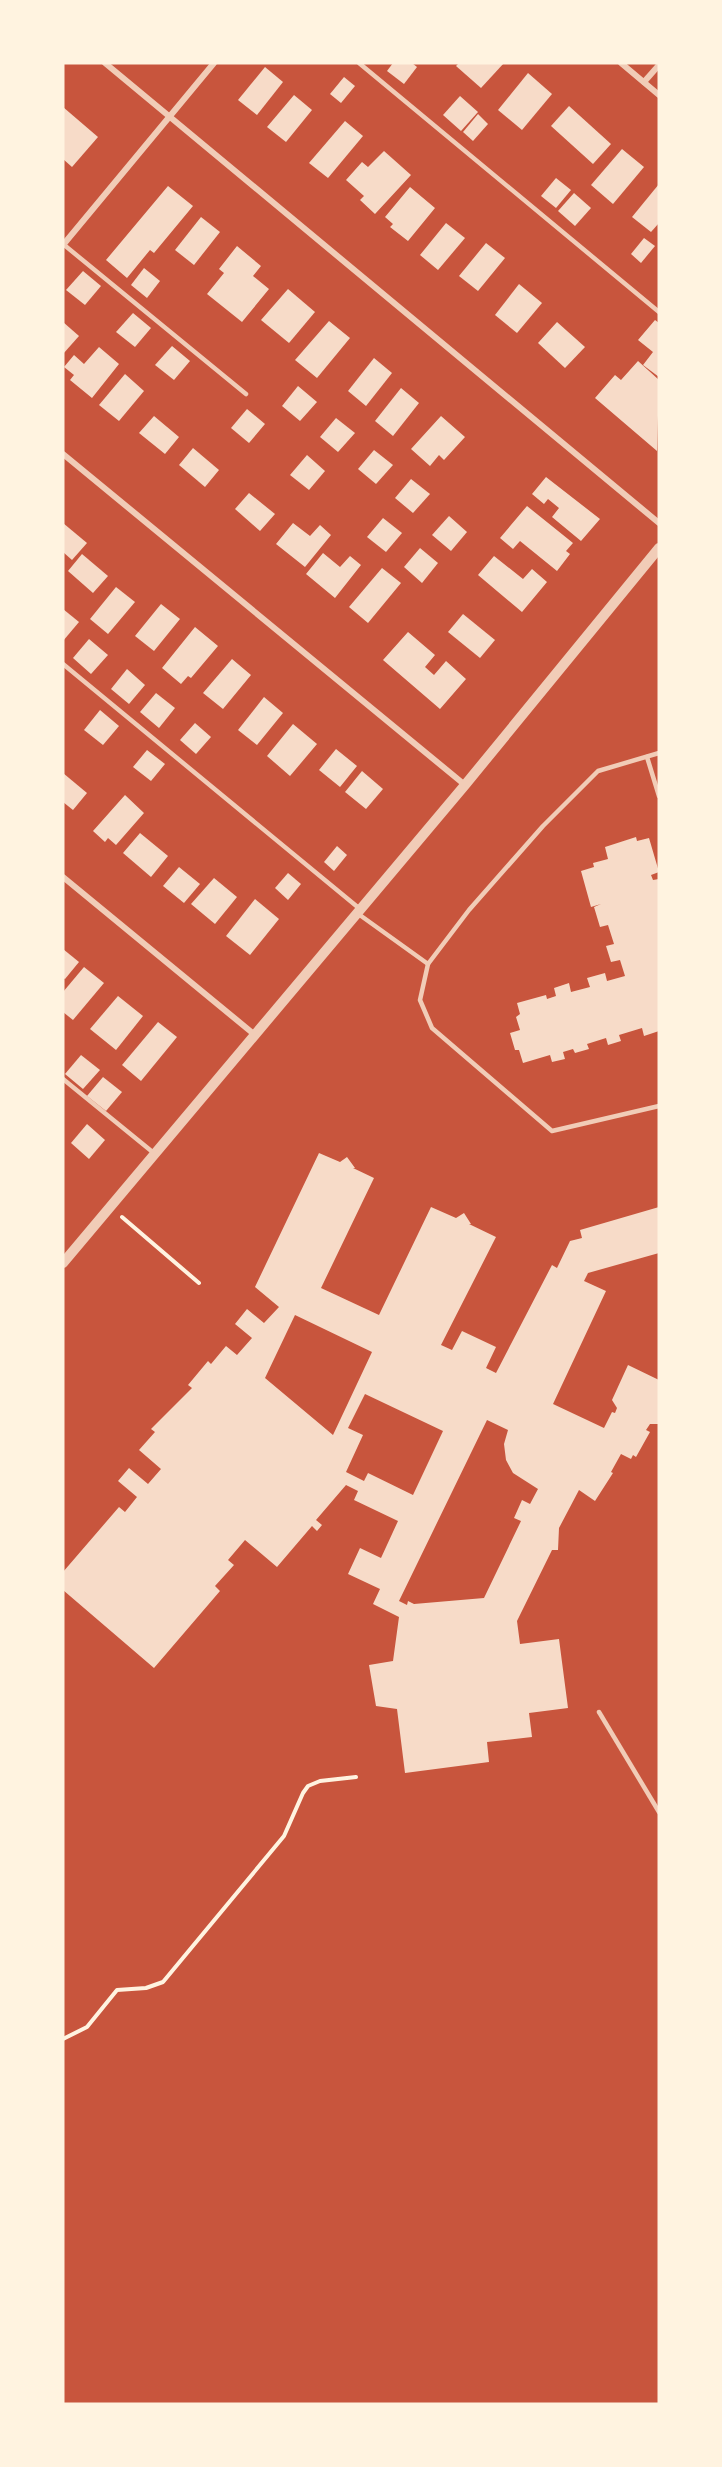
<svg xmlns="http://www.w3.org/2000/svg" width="722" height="2467" font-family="'PT Serif',serif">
<rect width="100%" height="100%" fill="#c8553d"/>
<g fill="#f7dbc8" fill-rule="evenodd">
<path d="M393 63H412L417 67 404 84 387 71Z"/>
<path d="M459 63H504L481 88 456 66Z"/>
<path d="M265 67 283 82 257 115 238 100Z"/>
<path d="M528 73 552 94 522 130 498 110Z"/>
<path d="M344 77 355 86 341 103 330 94Z"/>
<path d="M294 95 312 110 286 142 267 127Z"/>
<path d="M460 96 478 112 461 131 443 115Z"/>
<path d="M569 106 611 144 593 164 551 126Z"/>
<path d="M63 107 98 137 72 167 63 159Z"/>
<path d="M478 114 488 124 473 141 463 132Z"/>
<path d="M345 121 363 136 328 178 309 163Z"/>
<path d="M622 149 644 167 613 204 591 185Z"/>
<path d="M384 151 411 175 375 214 360 200 364 196 346 180 362 162 368 167Z"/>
<path d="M556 178 571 190 556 208 541 196Z"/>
<path d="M659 184V223L651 232 632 217Z"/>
<path d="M168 186 193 206 154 253 150 250 127 278 106 260Z"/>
<path d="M410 187 435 208 408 241 390 227 393 224 385 217Z"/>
<path d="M574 193 591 208 575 226 558 211Z"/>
<path d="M201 217 220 232 194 265 175 250Z"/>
<path d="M446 223 465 238 438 270 420 255Z"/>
<path d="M644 238 655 246 641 263 631 254Z"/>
<path d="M486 243 505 258 478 291 459 276Z"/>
<path d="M237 246 261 266 253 276 269 289 242 322 207 294 224 273 219 269Z"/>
<path d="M144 268 160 281 147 298 131 285Z"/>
<path d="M83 271 101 286 85 305 66 290Z"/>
<path d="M519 284 542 303 517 333 495 315Z"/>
<path d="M288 289 315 312 289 343 261 320Z"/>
<path d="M133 313 151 328 135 347 116 332Z"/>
<path d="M655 320 659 323V377L643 365 653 352 638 340Z"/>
<path d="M329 321 350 338 317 378 295 360Z"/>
<path d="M63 322 79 336 63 354Z"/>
<path d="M557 322 585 347 565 368 538 343Z"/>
<path d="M172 346 190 361 174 380 155 365Z"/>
<path d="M99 347 119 364 92 398 70 380 74 375 64 367 74 355 84 364Z"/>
<path d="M374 358 392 373 366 406 348 391Z"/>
<path d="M638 361 659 380 657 451 595 398 615 375 621 380Z"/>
<path d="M125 374 144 391 119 421 99 405Z"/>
<path d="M298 386 317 402 300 421 282 406Z"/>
<path d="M401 388 419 403 393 436 375 421Z"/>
<path d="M247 409 265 424 249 443 231 428Z"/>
<path d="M154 416 179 437 165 454 139 433Z"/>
<path d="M441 416 465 437 444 460 439 455 430 466 411 449Z"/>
<path d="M336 418 355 433 338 452 320 437Z"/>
<path d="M193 448 219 470 205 487 179 465Z"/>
<path d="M374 450 393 465 376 484 358 469Z"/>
<path d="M307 455 325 471 309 490 290 475Z"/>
<path d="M546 477 600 519 581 541 552 517 559 508 548 499 544 504 532 494Z"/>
<path d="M411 479 430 494 413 513 395 498Z"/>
<path d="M249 493 275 514 260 531 235 509Z"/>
<path d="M527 506 573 543 566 551 570 554 557 571 520 541 513 549 500 538Z"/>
<path d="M449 516 467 532 451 551 432 535Z"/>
<path d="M383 518 402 533 386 552 367 537Z"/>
<path d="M63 523 87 543 72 560 63 552Z"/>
<path d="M293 523 310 536 320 525 331 535 305 567 276 544Z"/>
<path d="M420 548 438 563 422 583 404 567Z"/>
<path d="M323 553 340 567 350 556 361 565 335 598 306 574Z"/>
<path d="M82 554 108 576 93 593 68 571Z"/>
<path d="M494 556 523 579 532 569 547 582 522 612 478 575Z"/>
<path d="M382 568 401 583 368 623 349 607Z"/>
<path d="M116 587 135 602 108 634 90 619Z"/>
<path d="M161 604 180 619 154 651 135 636Z"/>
<path d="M63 609 79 622 63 641Z"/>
<path d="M463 614 495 640 480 658 448 632Z"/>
<path d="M195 627 218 646 191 678 188 676 181 684 162 668Z"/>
<path d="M408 632 435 655 425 667 434 675 446 661 466 679 440 709 383 660Z"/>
<path d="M89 639 108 655 91 674 73 658Z"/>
<path d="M232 659 251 675 223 709 203 693Z"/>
<path d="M127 669 145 685 129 704 111 689Z"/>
<path d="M156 693 175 708 159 728 140 712Z"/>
<path d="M264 697 283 713 257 745 238 730Z"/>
<path d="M100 710 119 726 103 745 84 730Z"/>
<path d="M195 723 211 737 196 754 180 740Z"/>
<path d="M293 724 317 744 290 776 267 756Z"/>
<path d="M336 749 357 766 340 787 319 770Z"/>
<path d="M147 750 165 764 151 781 133 767Z"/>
<path d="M362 771 383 789 366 809 345 792Z"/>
<path d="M63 773 87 793 73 810 63 802Z"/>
<path d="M125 795 144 813 116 845 108 838 105 842 93 831Z"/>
<path d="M140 833 168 856 151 877 123 853Z"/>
<path d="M636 837 637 841 649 838 659 872 651 875 653 880 659 879V1031L644 1036 642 1028 619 1035 621 1041 608 1045 606 1038 587 1044 589 1049 575 1053 573 1049 563 1052 565 1059 552 1062 550 1055 523 1063 519 1050H515L510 1033 520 1030 516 1017 520 1014 517 1003 546 995 547 999 556 996 554 988 569 983 571 992 590 987 587 978 605 973 607 981 625 976 620 960 611 962 606 946 614 944 608 925 600 927 594 907 601 904 591 907 581 871 594 867 593 863 608 859 605 847Z"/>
<path d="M337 846 347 855 334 871 324 862Z"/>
<path d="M179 867 200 884 184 903 163 886Z"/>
<path d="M288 873 301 884 288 900 275 888Z"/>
<path d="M214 878 237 897 215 924 191 904Z"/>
<path d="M255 899 279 919 250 955 226 936Z"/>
<path d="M63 949 79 962 65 979 63 978Z"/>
<path d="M84 967 104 983 73 1020 63 1012V992Z"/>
<path d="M118 996 143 1016 116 1050 90 1029Z"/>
<path d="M158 1022 177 1037 141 1081 122 1065Z"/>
<path d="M81 1055 100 1070 83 1089 65 1074Z"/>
<path d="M103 1077 122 1092 106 1111 87 1096Z"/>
<path d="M87 1124 105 1140 89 1159 71 1143Z"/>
<path d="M319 1153 340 1162 347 1157 355 1168H353L374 1178 321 1288 379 1315 431 1207 456 1218 464 1213 471 1224H469L496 1237 441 1345 452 1350 462 1331 496 1347 486 1368 496 1373 552 1265 557 1268 570 1241 582 1238 580 1230 659 1207V1253L588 1273 584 1281 606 1291 553 1404 604 1428 612 1412 615 1413 617 1408 612 1400 628 1365 659 1380V1424H650L646 1430 650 1432 636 1457 633 1455 631 1459 621 1454 611 1472 613 1473 595 1501 579 1490 559 1528 558 1550H552L517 1621 520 1644 559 1639 568 1708 529 1713 532 1737 487 1742 489 1762 405 1773 397 1709 376 1706 369 1665 393 1661 399 1617 373 1604 380 1589 348 1574 360 1548 381 1558 398 1521 354 1500 358 1491 346 1485 316 1520 322 1525 317 1531 312 1526 277 1567 245 1540 228 1560 234 1565 215 1586 220 1591 154 1668 63 1590V1572L119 1507 125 1512 137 1497 118 1481 129 1468 148 1484 161 1469 139 1450 155 1432 151 1429 192 1388 188 1385 208 1361 211 1364 226 1346 237 1355 252 1338 235 1324 247 1309 264 1323 279 1307 255 1287ZM295 1315 372 1352 333 1435 265 1378ZM365 1394 443 1431 413 1495 368 1473 364 1481 346 1472 363 1435 348 1428ZM487 1420 508 1430 504 1444 506 1460 513 1473 538 1489 530 1504 522 1500 514 1518 521 1521 484 1598 414 1604 408 1601 407 1605 399 1601Z"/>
</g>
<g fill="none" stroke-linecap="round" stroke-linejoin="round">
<g stroke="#fff3e0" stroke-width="4">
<path d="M122 1217 199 1283"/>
<path d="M63 2039 87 2027 117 1990 146 1988 163 1982 284 1836 303 1793 308 1786 320 1781 356 1777"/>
</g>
<g stroke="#f1ccb7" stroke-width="4.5">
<path d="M359 63 659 312"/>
<path d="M63 244 246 394"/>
<path d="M63 664 360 909"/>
<path d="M647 757 659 796"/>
<path d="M357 913 428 964 469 910 543 826 598 771 659 753"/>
<path d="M428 964 420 1000 432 1028 552 1131 659 1106"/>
<path d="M63 1079 155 1154"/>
<path d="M599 1712 659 1812"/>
</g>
<g stroke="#f1ccb7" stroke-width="6">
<path d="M105 63 659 523"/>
<path d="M621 63 659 95"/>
<path d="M644 82 659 65"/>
<path d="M63 245 214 63"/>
<path d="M63 454 465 785"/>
<path d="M63 877 255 1035"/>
</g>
<path stroke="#f1ccb7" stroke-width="10" d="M63 1263 465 785 659 548"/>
</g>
<rect width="722" height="2467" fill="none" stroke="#fff3e0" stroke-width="129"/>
</svg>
